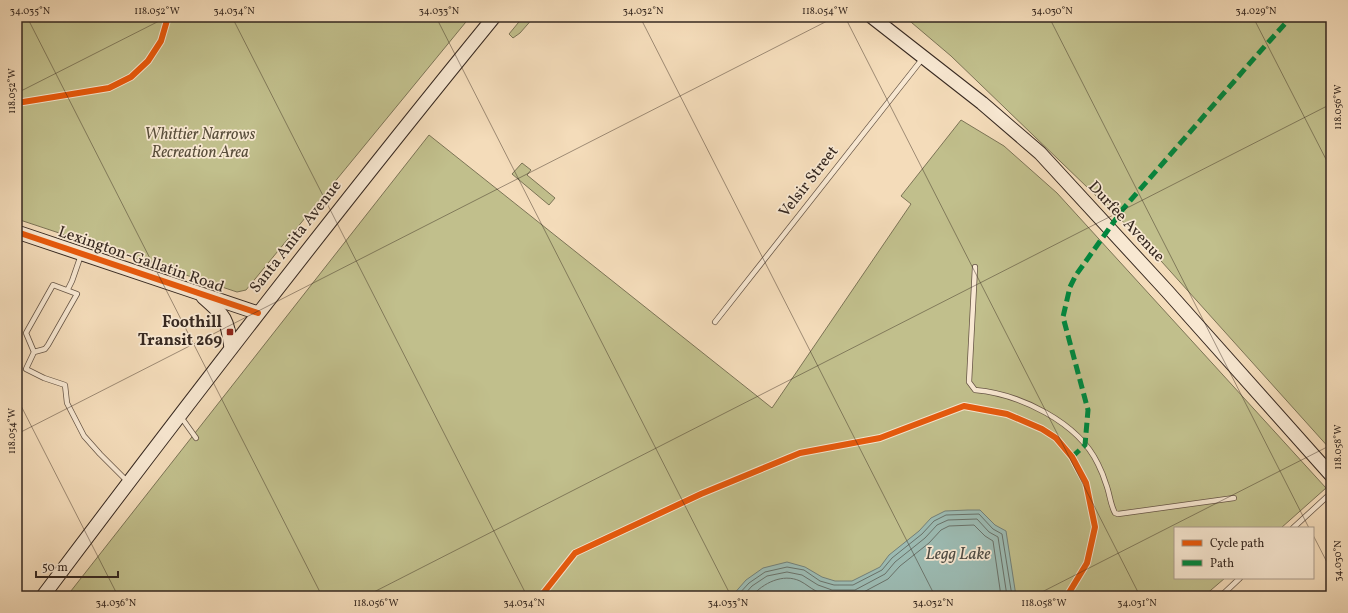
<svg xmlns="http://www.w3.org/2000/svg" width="1348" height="613" font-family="Vollkorn,serif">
<rect width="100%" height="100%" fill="#f4dcba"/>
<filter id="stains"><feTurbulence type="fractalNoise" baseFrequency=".005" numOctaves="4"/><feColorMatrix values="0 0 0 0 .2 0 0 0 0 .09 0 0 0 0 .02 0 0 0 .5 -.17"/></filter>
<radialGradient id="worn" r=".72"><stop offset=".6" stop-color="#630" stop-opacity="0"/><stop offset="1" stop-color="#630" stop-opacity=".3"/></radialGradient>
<g fill="#c1bf8c" stroke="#7c7456">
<path d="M17 17H470L246 290 237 292 17 219Z"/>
<path d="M523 17H534L520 33 513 38 509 34Z"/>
<path d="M905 17H1331V450L1144 242 951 56Z"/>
<path d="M961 120 1004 146 1057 193 1326 488 1281 528H1175V578H1225L1204 596H67L429 135 772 408 911 204 901 196Z"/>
<path d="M522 163 531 170 527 175 555 198 549 205 512 174Z"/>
</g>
<path fill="#9cbbb3" stroke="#738078" d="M968 510H980L995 525 1006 531 1016 596H732L746 580 763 568 787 562 805 567 822 577 835 581H852L880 567 889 555 919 531 931 518 945 511Z"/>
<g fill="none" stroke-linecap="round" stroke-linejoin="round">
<g stroke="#69726a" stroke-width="1">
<path d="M737 596 749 583 765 572 787 567 804 570 820 581 834 585H853L882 570 892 558 922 534 934 521 946 515 979 514 993 529 1002 534 1012 596"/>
<path d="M743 596 752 586 767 576 787 572 802 575 818 585 832 590H855L885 574 895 562 925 538 937 525 948 520 977 519 989 532 998 537 1007 596"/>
<path d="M752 596C763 583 783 573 800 581 806 584 810 588 816 591 821 593 826 594 831 596"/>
<path d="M853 596 858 595 888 579 900 566 929 543 941 530 949 526 974 525 985 536 993 541 1001 596"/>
</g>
<g stroke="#665546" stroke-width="6">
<g id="lane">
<path d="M975 267 969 382 975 390C1020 394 1078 422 1098 464 1101 470 1104 477 1106 484 1110 494 1110 504 1115 513L1118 514 1234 498"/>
<path d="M68 289 72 281 81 255"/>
<path d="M715 322 923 58"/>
<path d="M34 352 45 349 48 345 77 294 53 285 26 333 34 352 26 369 44 378 65 385 67 403 84 436 100 454 127 481"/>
<path d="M181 417 196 438"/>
<path d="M1293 528 1331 493"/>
<path d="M1221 596 1240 578"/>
</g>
</g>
<g stroke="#362820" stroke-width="15">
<g id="secondary">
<path d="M872 17 982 103 1040 153 1167 291 1331 475"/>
<path d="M17 232 258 313"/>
<path d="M203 297C226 317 227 318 231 348"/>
<path d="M43 596C190 400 339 207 494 17"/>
</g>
</g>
<use href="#lane" stroke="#f8e8d2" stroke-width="4.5"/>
<use href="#secondary" stroke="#f8e8d2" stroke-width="13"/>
<path stroke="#00873e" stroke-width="5" stroke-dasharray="10 5" stroke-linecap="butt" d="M1072 457 1085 445 1088 410 1063 317 1070 287 1076 275 1123 209 1257 55 1291 17"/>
<g stroke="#f8e8d2" stroke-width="8">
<g id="cycleway">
<path d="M17 103 109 88 131 77 148 61 161 41 168 17"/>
<path d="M17 232 258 313"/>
<path d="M541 596 575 553 701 494 800 453 880 438 964 406 1007 414 1042 429 1056 438 1072 457 1086 483 1095 527 1087 563 1067 596"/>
</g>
</g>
<use href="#cycleway" stroke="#e8590c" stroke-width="6"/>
</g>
<path fill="none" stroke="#362820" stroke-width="1" stroke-opacity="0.45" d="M27 17 322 596M232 17 527 596M436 17 731 596M640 17 935 596M845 17 1140 596M1049 17 1309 528M1253 17 1331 169M17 93 167 17M17 398 118 596M17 434 835 17M1313 535 1331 570M366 596 1331 104M1034 596 1331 445"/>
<rect fill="#8f2418" stroke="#f8e8d2" stroke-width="1.5" x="226" y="328" width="8" height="8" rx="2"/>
<g text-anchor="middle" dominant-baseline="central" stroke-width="3.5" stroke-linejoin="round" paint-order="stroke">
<g font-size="16" font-style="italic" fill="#594e3b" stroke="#f8e8d2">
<text x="200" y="135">Whittier Narrows<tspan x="200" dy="18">Recreation Area</tspan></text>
</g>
<g font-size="16" fill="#362820" stroke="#f8e8d2">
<text transform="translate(809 182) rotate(-52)">Velsir Street</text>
<text transform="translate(1126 222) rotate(47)">Durfee Avenue</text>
<text transform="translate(296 237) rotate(-52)">Santa Anita Avenue</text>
<text transform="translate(141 260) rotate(19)">Lexington-Gallatin Road</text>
</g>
<g font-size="16" font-weight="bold" fill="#362820" stroke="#f8e8d2" text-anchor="end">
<text x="222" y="323">Foothill<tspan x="222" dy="18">Transit 269</tspan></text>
</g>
<g font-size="17" font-style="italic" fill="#504d45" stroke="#f8e8d2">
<text x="958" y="554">Legg Lake</text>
</g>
</g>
<rect width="1348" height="613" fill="none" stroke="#f4dcba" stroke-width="44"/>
<rect x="1174" y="527" width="140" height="52" fill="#f8e8d2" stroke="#aa9b8b"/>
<rect x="1182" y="540" width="20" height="6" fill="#e8590c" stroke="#aa9b8b"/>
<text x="1210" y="547" font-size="12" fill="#362820">Cycle path</text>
<rect x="1182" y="560" width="20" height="6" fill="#00873e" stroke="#aa9b8b"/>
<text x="1210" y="567" font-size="12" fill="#362820">Path</text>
<path d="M36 571v6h82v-6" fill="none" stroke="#362820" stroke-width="2"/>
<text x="42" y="571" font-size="12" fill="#362820" stroke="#f8e8d2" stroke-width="3" paint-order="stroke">50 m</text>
<rect x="22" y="22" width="1304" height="569" fill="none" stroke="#362820" stroke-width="1.5"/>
<g font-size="10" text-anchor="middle" fill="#362820">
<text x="30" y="14">34.035°N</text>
<text x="157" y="14">118.052°W</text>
<text x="234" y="14">34.034°N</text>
<text x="439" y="14">34.033°N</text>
<text x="643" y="14">34.032°N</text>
<text x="825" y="14">118.054°W</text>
<text x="1052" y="14">34.030°N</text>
<text x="1256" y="14">34.029°N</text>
<text transform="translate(11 91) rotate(-90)" y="4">118.052°W</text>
<text transform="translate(1337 107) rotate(-90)" y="4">118.056°W</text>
<text transform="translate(11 431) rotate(-90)" y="4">118.054°W</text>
<text transform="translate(1337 447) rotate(-90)" y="4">118.058°W</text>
<text transform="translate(1337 561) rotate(-90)" y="4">34.030°N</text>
<text x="116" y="606">34.036°N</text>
<text x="376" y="606">118.056°W</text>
<text x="524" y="606">34.034°N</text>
<text x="728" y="606">34.033°N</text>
<text x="933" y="606">34.032°N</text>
<text x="1044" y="606">118.058°W</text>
<text x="1137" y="606">34.031°N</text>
</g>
<rect width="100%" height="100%" filter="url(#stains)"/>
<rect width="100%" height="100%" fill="url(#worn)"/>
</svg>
